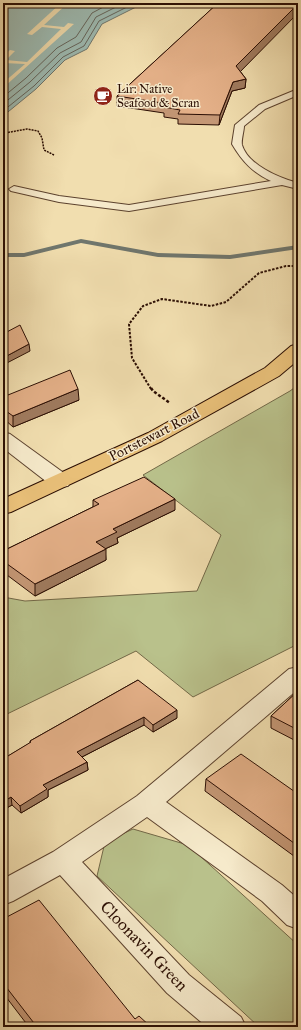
<svg xmlns="http://www.w3.org/2000/svg" width="301" height="1030" font-family="'IM FELL Great Primer',serif">
<rect width="100%" height="100%" fill="#f1deaf"/>
<filter id="stains"><feTurbulence type="fractalNoise" baseFrequency=".005" numOctaves="4"/><feColorMatrix values="0 0 0 0 .2 0 0 0 0 .09 0 0 0 0 .02 0 0 0 .5 -.17"/></filter>
<radialGradient id="worn" r=".72"><stop offset=".6" stop-color="#630" stop-opacity="0"/><stop offset="1" stop-color="#630" stop-opacity=".3"/></radialGradient>
<g fill="#b9c18b" stroke="#726847">
<path d="M298 385V644L193 697 136 651 3 716V597L25 601 197 591 221 535 143 475 290 391Z"/>
<path d="M133 829 188 845 298 945V1027H259L97 876 105 842Z"/>
</g>
<path fill="#9dbbb3" stroke="#6f766d" d="M3 3H144L102 24 87 49 65 60 36 89 3 116Z"/>
<path fill="#f1deaf" d="M61 3H68L44 25 64 27 68 23 74 24 3 88V83L25 64 3 63V56L10 50 15 51 6 60 27 62 61 29 42 27 32 35 27 34Z"/>
<g fill="none" stroke-linecap="round" stroke-linejoin="round">
<g stroke="#64645b" stroke-width="1">
<path d="M3 97 26 78 57 48 76 37 92 13 111 3"/>
<path d="M3 104 30 82 60 53 81 42 96 17 124 3"/>
<path d="M3 111 34 86 63 57 84 46 99 21 135 3"/>
</g>
<path fill="#6f766d" fill-rule="evenodd" d="M81 239 158 253 230 255 298 245V249L230 259 158 257 81 243 24 257H3V253H24Z"/>
<g stroke="#5c422e" stroke-width="2">
<path id="lane" d="M298 89V95L265 109 244 126C244 131 241 140 242 145 248 165 279 178 298 183V189L282 185 129 211 59 202 11 191 9 189 14 186 59 196 129 205 271 181C253 173 242 161 232 144L235 125 259 105Z"/>
</g>
<g stroke="#5c422e" stroke-width="2">
<g id="street">
<path d="M3 432 10 434 68 476 71 481 68 486 60 487 52 486 3 448Z"/>
<path d="M298 667V689L166 802 282 885 298 899V929L287 925 262 901 147 817 82 862 189 975 241 1017 246 1027H207L167 993 60 875 13 901 3 905V879L53 852 137 796 289 669Z"/>
</g>
</g>
<g stroke="#2b0e03" stroke-width="2">
<path id="primary" d="M298 344V360L279 376 162 441 11 512 3 514V499L148 433 265 368 291 346Z"/>
</g>
<path stroke="#2b0e03" stroke-width="1.5" stroke-dasharray="2 1" stroke-linecap="butt" d="M5 133 27 129 38 131 42 138 44 150 54 155"/>
<path stroke="#2b0e03" stroke-width="2" stroke-dasharray="2.5 1.5" stroke-linecap="butt" d="M151 389 132 358 129 324 143 306 162 299 211 306 226 302 259 273 286 266H298"/>
<path stroke="#2b0e03" stroke-width="2.5" stroke-dasharray="3 2" stroke-linecap="butt" d="M151 388 153 391 170 403"/>
<use href="#lane" fill="#f6eacb" fill-rule="evenodd"/>
<use href="#street" fill="#f6eacb" fill-rule="evenodd"/>
<use href="#primary" fill="#e8bf78" fill-rule="evenodd"/>
</g>
<g fill="#c49775" stroke="#2b0e03">
<path d="M202 3H298L240 71 246 79 245 88 232 91 219 125 178 124V119L164 117V113L117 106V96L216 5 202 4Z"/>
<path d="M3 397 79 400 13 427 3 418Z"/>
<path d="M93 500 175 510 117 538 118 543 105 549 106 560 35 596 3 572V551L93 507Z"/>
<path d="M138 680 177 718 153 732 144 725 82 757 87 762 88 770 48 790V797L21 813 12 805 3 810V759L30 743V741Z"/>
<path d="M298 691V742L271 728V716Z"/>
<path d="M206 779 298 794V859L205 791Z"/>
<path d="M3 919 135 1019 151 1027H29L3 993Z"/>
</g>
<g fill="#a07b5f" stroke="#2b0e03">
<path d="M298 4V13L236 76V66Z"/>
<path d="M246 79 245 88 232 91 219 125 220 115 233 82Z"/>
<path d="M29 344 30 351 3 365V358Z"/>
<path d="M78 389 79 400 13 427V416Z"/>
<path d="M175 499V510L117 538 118 543 96 553V542L113 529Z"/>
<path d="M106 549V560L35 596V584Z"/>
<path d="M177 710V718L153 732V725Z"/>
<path d="M144 717V725L78 759 77 752Z"/>
<path d="M87 762 88 770 48 790V797L21 813 20 806 43 785Z"/>
<path d="M11 797 12 805 3 810V802Z"/>
</g>
<g fill="#e4b088" stroke="#2b0e03">
<path d="M218 3H298V4L236 66 246 79 233 82 220 115 178 114 180 110 164 107 169 104 117 96Z"/>
<path d="M20 325 29 344 3 358V334Z"/>
<path d="M70 370 78 389 13 416 3 409V397Z"/>
<path d="M144 477 175 499 113 529 117 532 96 542 106 549 35 584 3 561V551L99 504 93 500Z"/>
<path d="M138 680 177 710 153 725 144 717 77 752 87 762 43 785 47 789 20 806 11 797 3 802V759L31 742 30 741Z"/>
<path d="M298 691V730L271 716Z"/>
<path d="M241 754 298 794V846L206 779Z"/>
<path d="M39 900 135 1019 139 1016 151 1027H37L3 983V919Z"/>
</g>
<defs>
<g id="cafe-disc" transform="scale(1)"><circle r="9.5" fill="#8f2418" stroke="#f6eacb"/><path d="M-5.5-4.5H6V0H3Q3 3.5 0 3.5H-2.5Q-5.5 3.5-5.5 0ZM3-3.2v2h1.7v-2ZM-6 4.5H4V6H-6Z" fill="#fff"/></g>
</defs>
<g fill-rule="evenodd">
<use href="#cafe-disc" x="103" y="96"/>
</g>
<g text-anchor="middle" dominant-baseline="central" stroke-width="3" stroke-linejoin="round" paint-order="stroke">
<g font-size="12" fill="#2b0e03" stroke="#f6eacb" text-anchor="start">
<text x="117" y="89">Lir: Native<tspan x="117" dy="14">Seafood &amp; Scran</tspan></text>
</g>
<g font-size="14" fill="#2b0e03" stroke="#f6eacb">
<text transform="translate(154 435) rotate(-27)">Portstewart Road</text>
</g>
<g font-size="17" fill="#2b0e03" stroke="#f6eacb">
<text transform="translate(144 946) rotate(46)">Cloonavin Green</text>
</g>
</g>
<rect width="301" height="1030" fill="none" stroke="#f1deaf" stroke-width="16"/>
<rect x="4" y="4" width="293" height="1022" fill="none" stroke="#2b0e03" stroke-width="2"/>
<rect x="8" y="8" width="285" height="1014" fill="none" stroke="#2b0e03"/>
<rect width="100%" height="100%" filter="url(#stains)"/>
<rect width="100%" height="100%" fill="url(#worn)"/>
</svg>
